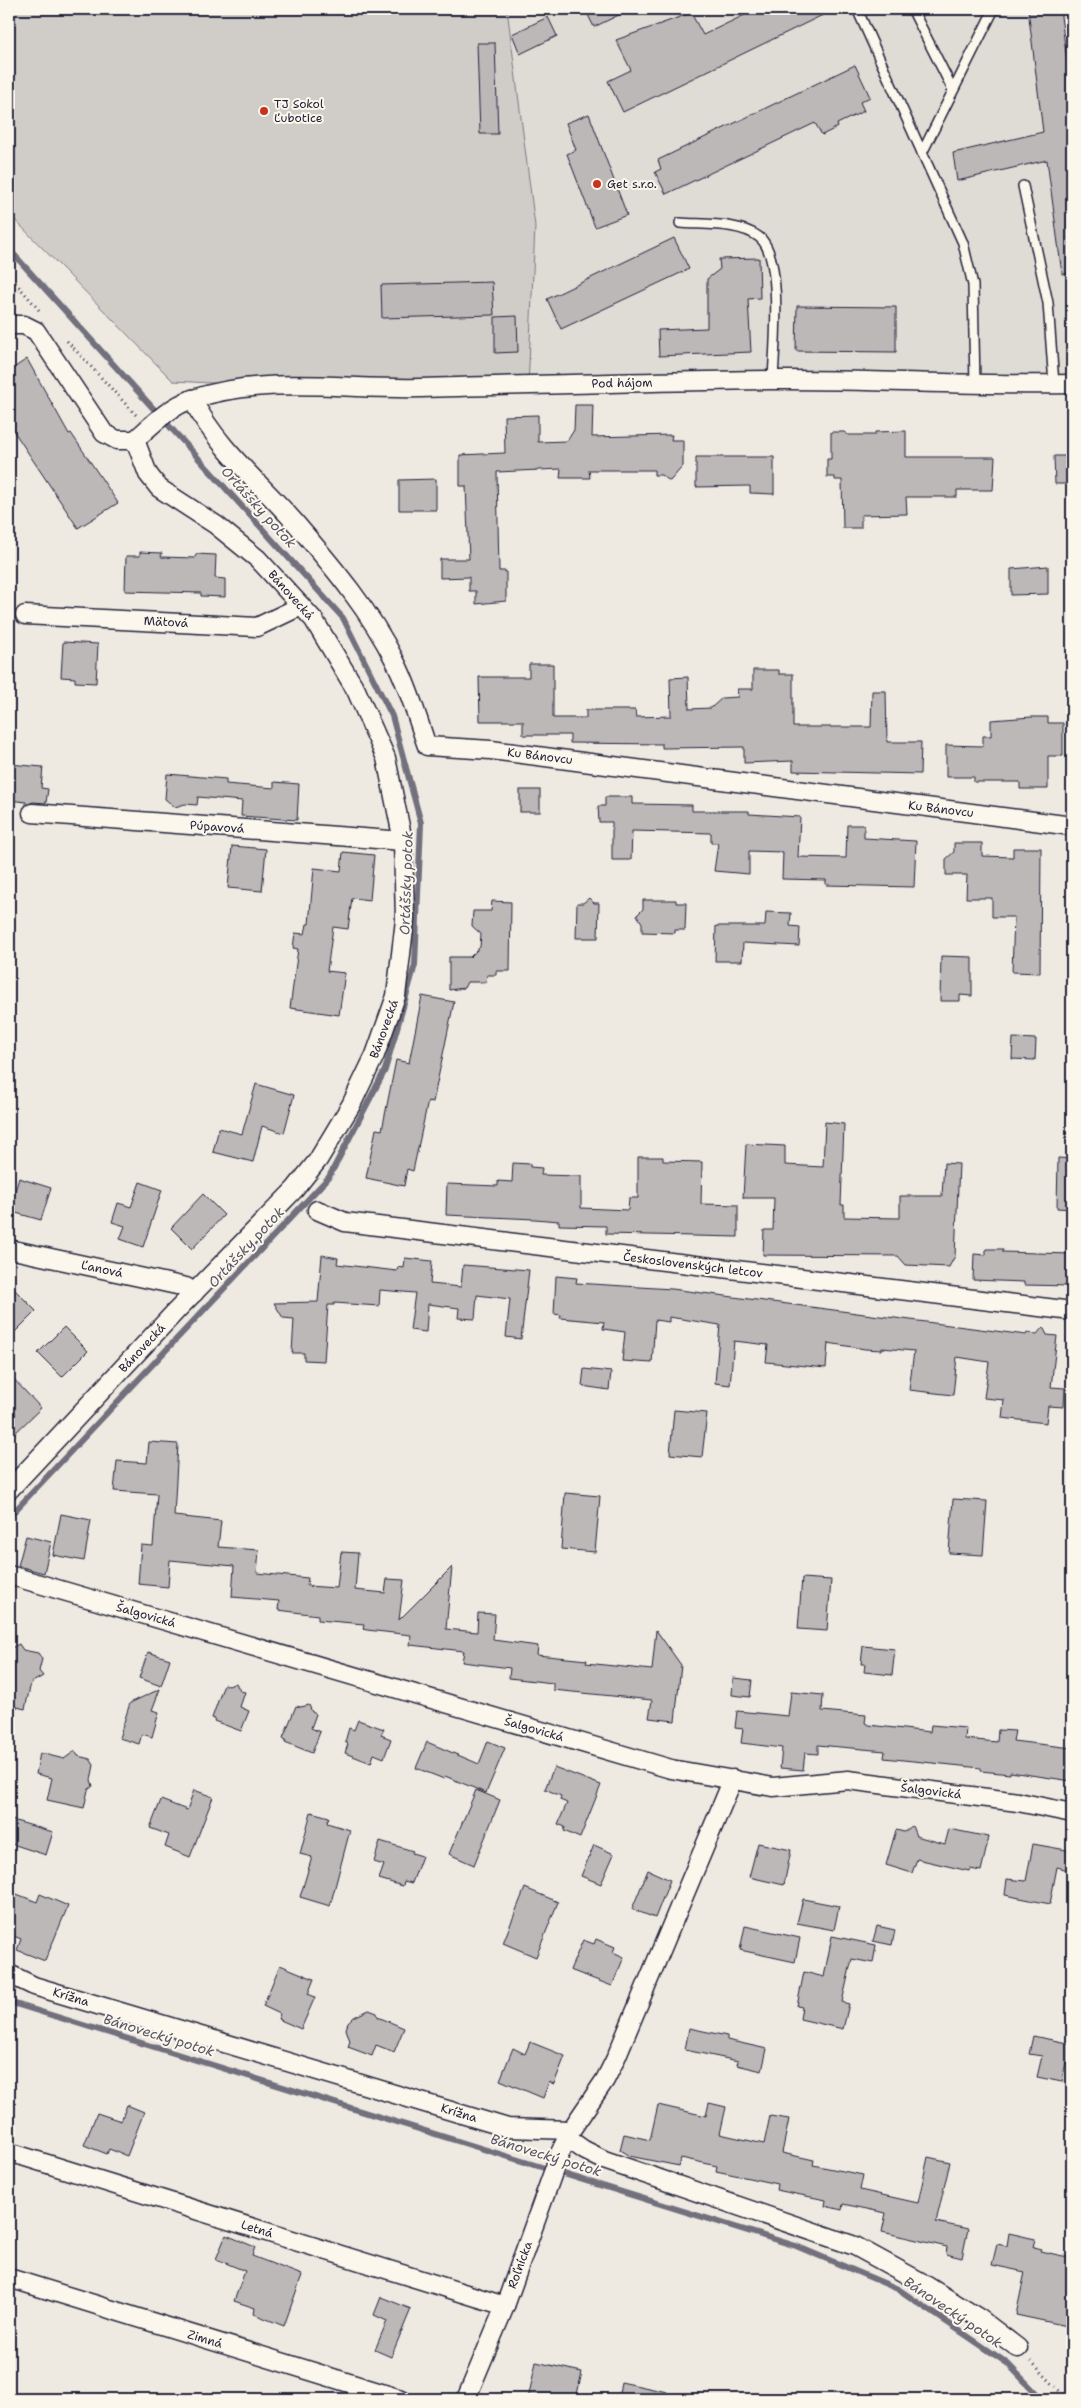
<svg xmlns="http://www.w3.org/2000/svg" width="1081" height="2408" font-family="'Shantell Sans',sans-serif">
<rect width="100%" height="100%" fill="#eeeae2"/>
<filter id="ink" filterUnits="userSpaceOnUse"><feTurbulence type="fractalNoise" baseFrequency=".02" numOctaves="2"/><feDisplacementMap in="SourceGraphic" scale="10" xChannelSelector="R" yChannelSelector="G"/><feConvolveMatrix kernelMatrix="1 2 1 2 8 2 1 2 1" color-interpolation-filters="sRGB"/></filter>
<g filter="url(#ink)">
<path fill="#dfdbd5" d="M507 9H1072V385L528 388 535 226Z"/>
<path fill="#d0cdc9" stroke="#797882" d="M9 9H507L535 226 528 388 288 387 173 381 9 214Z"/>
<g fill="none" stroke-linecap="round" stroke-linejoin="round">
<g stroke="#716f7c" stroke-width="6">
<path d="M9 249 343 618 392 716 421 823 415 965 385 1070 329 1177 9 1517"/>
<path d="M9 2002 796 2246 898 2289 1007 2363 1042 2399"/>
</g>
</g>
<g fill="#bcb8b8" stroke="#22223b">
<path d="M585 9H631L594 27Z"/>
<path d="M757 9H835L623 112 608 81 631 70 616 40 691 13 703 35Z"/>
<path d="M1028 9H1060L1072 98V273L1062 274 1047 160 957 181 953 153 1043 132Z"/>
<path d="M548 17 557 36 520 54 512 34Z"/>
<path d="M477 43H495L498 134H480Z"/>
<path d="M855 65 870 97 860 102 864 111 837 124 838 127 822 135 815 123 666 194 655 172 661 169 658 160Z"/>
<path d="M589 114 627 215 595 227 567 154 576 150 566 123Z"/>
<path d="M674 238 689 269 561 329 547 299Z"/>
<path d="M759 258 760 298 748 299 751 352 659 356 658 330 707 328V279L720 269 719 259Z"/>
<path d="M492 282 494 315 382 318 381 285Z"/>
<path d="M797 306 896 307V352L796 351Z"/>
<path d="M517 316 518 352 495 353V317Z"/>
<path d="M27 359 69 434 71 433 118 503 78 528 9 424V371Z"/>
<path d="M575 405H593L592 437 672 435 671 440H683V466L670 481 661 475H654V470H589L590 478H560L561 469 497 472 499 571H506V601L476 604V591H469V577L440 578V559H469L466 486H460V455L505 453 504 416 538 415V442L567 441 574 430Z"/>
<path d="M906 431V457H995L993 490H957V497H906L907 514 861 515V528H843L842 480H835V477H827V459H831V432H844L848 435H875V432Z"/>
<path d="M1054 456H1065L1072 461V484H1055Z"/>
<path d="M696 457H774V494L750 493V486L696 487Z"/>
<path d="M436 479V510H399V480Z"/>
<path d="M140 552 162 553 161 557 195 558 196 554 216 555 215 578 225 579V597L201 596V593L125 591 126 556H140Z"/>
<path d="M1048 566V594L1011 595V569Z"/>
<path d="M63 642 98 644 96 683 75 682V678L61 677Z"/>
<path d="M529 664H553V718H586V710H635L636 717 671 716 670 678 688 677 689 709 711 708 722 698 738 697 737 689H753V670H779V674H793V727H871L872 691H886L887 742H921L920 774 793 771V761L744 763V747L662 748V744L570 743V735H523V721H480L479 677H529Z"/>
<path d="M1032 717H1048V723H1063V756H1048V789H1020V782H974V777H946V745L983 746V736H991V720Z"/>
<path d="M9 764 43 767 41 788 48 789 46 803 33 802 26 805V802L9 800Z"/>
<path d="M167 774 226 779V784L274 788V782L299 784 297 820 241 816 242 801 198 797 197 805 185 804 175 807 165 799Z"/>
<rect x="520" y="790" width="20" height="22"/>
<path d="M605 797H632V804L692 805V811H749V814L800 817 798 857 846 858 847 825H864V838L916 841 914 887 826 885V880L782 879 783 852 749 851V874L714 871 718 843H711V833L632 831 631 860H612V822H599L598 806H605Z"/>
<path d="M954 843H982V856L1013 857V848H1041L1040 973 1012 972 1014 917H992V898H966L967 875H946V859L954 852Z"/>
<path d="M232 846 266 849 262 891 228 888Z"/>
<path d="M343 852 374 855 370 900 352 898 348 929 333 927 327 971 345 973 339 1015 290 1008 298 949 293 948 295 933 305 934 307 924H309L314 868 341 871Z"/>
<path d="M589 898 594 903H599L598 938H576L577 903H583Z"/>
<path d="M643 900H676V903H686L685 930H675V933L642 932V923L637 915 643 909Z"/>
<path d="M492 901 511 902 510 971H496V975H487L486 982H467L464 988 449 990V957H470L480 947 481 934 472 926 473 911H491Z"/>
<path d="M766 912 791 913 790 926 800 927 799 946 743 943 742 961H715L716 926H765Z"/>
<path d="M941 956 972 957V996L960 995V1001H940Z"/>
<path d="M422 996 454 1002 433 1102 428 1101 413 1171 407 1169 404 1186 366 1178 376 1129 382 1130 396 1060 409 1063Z"/>
<path d="M1013 1038 1036 1039 1035 1060 1012 1059Z"/>
<path d="M256 1084 294 1095 284 1133 262 1126 253 1162 213 1152 219 1128 242 1134Z"/>
<path d="M825 1122 844 1124 841 1205H844V1217L900 1218V1196H942L944 1163 959 1164 955 1256 949 1267 906 1265 898 1256 763 1255 764 1230H773L774 1198H743L746 1144 785 1146V1165L823 1167Z"/>
<path d="M638 1157H663V1161L702 1162 701 1204 738 1205V1237L606 1234V1226L559 1225V1221L535 1219 446 1215 447 1184 498 1186V1181L512 1182 513 1163 530 1164V1167L542 1168 541 1175 581 1176V1208L628 1210 629 1198H638Z"/>
<path d="M1058 1158 1072 1159V1209L1057 1208Z"/>
<path d="M19 1178 51 1188 41 1220 9 1211Z"/>
<path d="M140 1182 162 1190 143 1247 120 1239 125 1226 112 1222 118 1203 131 1207Z"/>
<path d="M203 1194 224 1215 192 1249 171 1228Z"/>
<path d="M986 1249H1003L1002 1252 1072 1254V1286L1024 1285V1282L973 1280 974 1254 986 1255Z"/>
<path d="M322 1255 338 1258 337 1264 397 1271 398 1267 404 1268 405 1258 432 1261 430 1284 461 1287 463 1265 529 1270 521 1339 506 1337 510 1299 477 1295 475 1319 458 1318 459 1308 428 1304 426 1332 410 1330 415 1293 380 1290 379 1306 334 1303V1305H328L324 1361 304 1360V1353H292L294 1319 283 1318 274 1303 318 1302Z"/>
<path d="M556 1276 577 1278 576 1283 672 1289 1026 1335 1027 1333 1037 1334 1043 1327 1047 1335 1057 1336 1051 1387 1065 1388 1064 1407 1048 1406 1046 1423 1002 1418 1004 1400 984 1398 989 1362 957 1357 953 1395 909 1390 914 1351 882 1348V1350L865 1349 828 1343 826 1368 766 1362 768 1345 734 1341 730 1385 715 1383 720 1325 669 1317V1322L655 1320 652 1363 622 1361 625 1332 603 1329 604 1322 560 1318 561 1315 554 1314Z"/>
<path d="M9 1284 36 1311 9 1338Z"/>
<path d="M64 1327 88 1351 62 1377 38 1353Z"/>
<path d="M584 1369 611 1372 609 1390 582 1386Z"/>
<path d="M9 1374 41 1408 9 1439Z"/>
<path d="M674 1410 707 1413 702 1457 670 1454Z"/>
<path d="M149 1442 178 1444 174 1516 221 1521 218 1547 259 1550 257 1573 308 1578 307 1586 337 1588 341 1552 358 1553 355 1590 385 1593 387 1579 404 1580 399 1620 452 1567 446 1629 477 1632 478 1613 495 1614 493 1640 538 1646 537 1655 587 1660 586 1663 652 1670 656 1630 681 1665 675 1721 649 1718 652 1700 553 1690V1683L509 1678 510 1668 462 1662 464 1651 410 1645 411 1635 367 1630 363 1629 364 1624 318 1620V1615L278 1610 279 1601 232 1597 234 1566 170 1560 168 1587 138 1584 141 1545 153 1546 157 1494 114 1491 117 1461 147 1463Z"/>
<path d="M565 1493 600 1496 595 1552 561 1549Z"/>
<path d="M953 1499 987 1501 983 1555 949 1553Z"/>
<path d="M61 1514 91 1520 84 1561 53 1555Z"/>
<path d="M26 1536 51 1542 44 1573 18 1566Z"/>
<path d="M802 1578 831 1580 827 1631 798 1629Z"/>
<path d="M19 1644 23 1650 38 1653 42 1659 39 1671 43 1676 31 1683 25 1709 9 1705V1649Z"/>
<path d="M863 1646 895 1649 892 1675 864 1672 865 1664H861Z"/>
<path d="M148 1652 170 1659 161 1686 139 1678Z"/>
<path d="M733 1678 752 1680 750 1697 732 1695Z"/>
<path d="M236 1683 240 1691 245 1692 240 1707 249 1711 241 1731 214 1721 215 1719 212 1718 224 1684 229 1686Z"/>
<path d="M160 1689 152 1710 159 1712 152 1737 142 1734 139 1744 119 1738 130 1703Z"/>
<path d="M791 1692 823 1695 822 1711 866 1715 865 1723 869 1725 930 1732 931 1725 966 1728 965 1739 997 1742 998 1730 1015 1731 1013 1741 1072 1748V1781L1010 1772V1774L981 1771V1768L884 1758 885 1751 818 1745V1754L805 1753 803 1770 780 1768 782 1748 741 1743 743 1729 735 1728 737 1711 788 1716Z"/>
<path d="M309 1705 312 1712 316 1714 311 1728 320 1732 312 1753 285 1742 286 1740 283 1738 296 1706 301 1707Z"/>
<path d="M358 1720 384 1729 381 1735 391 1739 384 1758 374 1754 371 1763 345 1753 348 1744 345 1742 349 1728 354 1730Z"/>
<path d="M488 1741 505 1748 486 1793 445 1776 444 1779 416 1768 427 1742 479 1764Z"/>
<path d="M75 1751 78 1756 90 1759 94 1765 91 1780 93 1786 88 1790 84 1808 47 1800 52 1778 36 1774 40 1753 64 1759Z"/>
<path d="M554 1767 601 1785 580 1838 564 1831 565 1827 558 1824 567 1803 560 1800 561 1796 545 1789Z"/>
<path d="M194 1790 213 1797 190 1857 165 1847 169 1835 150 1828 161 1800 187 1810Z"/>
<path d="M476 1790 500 1800 474 1865 449 1854Z"/>
<path d="M311 1812 329 1817 327 1823 350 1830 330 1906 300 1897 312 1857 300 1854Z"/>
<path d="M9 1819 53 1832 46 1855 9 1843Z"/>
<path d="M912 1826 916 1836 945 1844 949 1829 989 1837 981 1871 970 1869 969 1871 917 1859 912 1873 886 1865 896 1830 904 1832Z"/>
<path d="M380 1841 413 1851 412 1853 422 1856 412 1883 404 1881 403 1886 379 1879 384 1865 374 1862Z"/>
<path d="M758 1843 791 1850 784 1885 749 1877Z"/>
<path d="M1033 1844 1072 1851V1871L1057 1867 1050 1904 1005 1895 1007 1879 1026 1881Z"/>
<path d="M594 1845 614 1854 601 1884 581 1876Z"/>
<path d="M648 1870 670 1880 655 1918 632 1909Z"/>
<path d="M525 1888 558 1902 536 1957 503 1943Z"/>
<path d="M9 1891 37 1902 40 1894 68 1906 45 1961 17 1950 21 1939 9 1934Z"/>
<path d="M803 1899 839 1906 834 1930 797 1923Z"/>
<path d="M745 1926 800 1938 795 1962 740 1950Z"/>
<path d="M877 1926 895 1930 892 1945 873 1941Z"/>
<path d="M832 1936 876 1945 873 1963 852 1959 842 2002 849 2004 843 2029 800 2019 802 2007 797 2006 804 1972 824 1977Z"/>
<path d="M596 1939 615 1947 613 1952 624 1957 612 1986 570 1970 583 1940 594 1944Z"/>
<path d="M280 1965 314 1979 308 1994 315 1997 301 2029 278 2019 280 2014 263 2006Z"/>
<path d="M369 2010 377 2013 378 2017 404 2028 394 2052 376 2045 372 2056 348 2047 350 2041 346 2029 348 2023 354 2017Z"/>
<path d="M689 2028 727 2036V2040L767 2049 762 2071 737 2065 738 2061 685 2050Z"/>
<path d="M1033 2036 1072 2044V2064L1066 2062 1062 2082 1037 2077 1042 2056 1029 2054Z"/>
<path d="M530 2042 565 2056 554 2084 549 2082 543 2098 500 2080 513 2048 525 2054Z"/>
<path d="M709 2103 726 2107 720 2134 764 2144 770 2116 789 2119 782 2153 814 2160 813 2165 863 2175 860 2190 918 2203 928 2157 950 2162 936 2222 968 2229 962 2258 946 2254 947 2247 882 2232 886 2213 843 2204 842 2210 825 2206 826 2200 776 2190 777 2184 716 2171 717 2166 681 2158 679 2166 629 2156 620 2150 624 2134 650 2140 658 2105 706 2116Z"/>
<path d="M127 2105 144 2112 127 2156 109 2149 107 2154 84 2145 97 2113 121 2121Z"/>
<path d="M1009 2233 1035 2239 1033 2247 1041 2249 1040 2251 1072 2258V2327L1016 2315 1025 2272 992 2265 997 2244 1007 2246Z"/>
<path d="M226 2235 255 2247 252 2256 302 2275 284 2326 254 2314 255 2308 234 2301 245 2271 216 2259Z"/>
<path d="M381 2297 411 2309 391 2357 375 2350 387 2321 374 2315Z"/>
<path d="M536 2362 582 2372 576 2399H528Z"/>
<path d="M621 2382 667 2392 666 2399H618Z"/>
</g>
<g fill="none" stroke-linecap="round" stroke-linejoin="round">
<g stroke="#22223b" stroke-width="12">
<g id="service">
<path d="M857 9 963 243 973 285 975 385"/>
<path d="M912 9 953 90"/>
<path d="M922 153 994 9"/>
<path d="M1023 186 1048 303 1054 384"/>
<path d="M680 223C704 225 739 222 759 237 784 256 774 350 773 380"/>
</g>
</g>
<g stroke="#22223b" stroke-width="21">
<g id="minor">
<path d="M9 325H24L36 331 104 433 117 440H135C152 425 170 406 193 399 265 375 346 390 421 388 538 385 654 381 771 380 871 379 972 386 1072 384"/>
<path d="M192 399C219 451 261 483 298 526 334 568 370 611 395 661 409 687 417 718 427 746L491 750 1072 826"/>
<path d="M25 615 257 627 301 606"/>
<path d="M32 813 403 841"/>
<path d="M317 1210 345 1222 1072 1311"/>
<path d="M9 1249 186 1287 194 1293"/>
<path d="M9 1490 176 1311 295 1189 318 1160 351 1105 375 1055 396 996 405 920 403 841 386 758 356 690 314 620 258 559 216 525 159 488 148 474 135 440"/>
<path d="M9 1575 671 1769 773 1787 848 1780 1018 1802 1072 1813"/>
<path d="M9 1974 34 1986 508 2128 571 2130 605 2080 615 2060 733 1779"/>
<path d="M567 2138 584 2150 604 2160 855 2246 919 2281 980 2319 1018 2348"/>
<path d="M9 2152 505 2306"/>
<path d="M9 2278 401 2399"/>
<path d="M466 2399 505 2306 560 2153 571 2130"/>
</g>
</g>
<g stroke="#22223b" stroke-width="3" stroke-dasharray="1 4" stroke-linecap="butt">
<path d="M9 275 39 310"/>
<path d="M9 288 19 290"/>
<path d="M67 341 136 415"/>
<path d="M1031 2361 1067 2399"/>
</g>
<use href="#service" stroke="#fbf7ec" stroke-width="9"/>
<use href="#minor" stroke="#fbf7ec" stroke-width="18"/>
</g>
</g>
<g fill="#c8321e" stroke="#fbf7ec" stroke-width="2">
<circle cx="264" cy="111" r="5"/>
<circle cx="597" cy="184" r="5"/>
</g>
<g text-anchor="middle" dominant-baseline="central" stroke-width="4" stroke-linejoin="round" paint-order="stroke">
<g font-size="12" fill="#22223b" stroke="#fbf7ec" text-anchor="start">
<text x="274" y="104">TJ Sokol<tspan x="274" dy="14">Ľubotice</tspan></text>
<text x="607" y="184">Get s.r.o.</text>
</g>
<g font-size="12" fill="#22223b" stroke="#fbf7ec">
<text transform="translate(622 383) rotate(-1)">Pod hájom</text>
<text transform="translate(291 595) rotate(48)">Bánovecká</text>
<text transform="translate(166 622) rotate(3)">Mätová</text>
<text transform="translate(540 756) rotate(7)">Ku Bánovcu</text>
<text transform="translate(941 809) rotate(7)">Ku Bánovcu</text>
<text transform="translate(217 827) rotate(4)">Púpavová</text>
<text transform="translate(384 1029) rotate(-70)">Bánovecká</text>
<text transform="translate(693 1265) rotate(7)">Československých letcov</text>
<text transform="translate(102 1269) rotate(12)">Ľanová</text>
<text transform="translate(142 1348) rotate(-47)">Bánovecká</text>
<text transform="translate(146 1615) rotate(16)">Šalgovická</text>
<text transform="translate(534 1729) rotate(16)">Šalgovická</text>
<text transform="translate(931 1791) rotate(7)">Šalgovická</text>
<text transform="translate(71 1997) rotate(17)">Krížna</text>
<text transform="translate(459 2113) rotate(17)">Krížna</text>
<text transform="translate(257 2229) rotate(17)">Letná</text>
<text transform="translate(520 2265) rotate(-70)">Roľnícka</text>
<text transform="translate(205 2339) rotate(17)">Zimná</text>
</g>
<g font-size="14" font-style="italic" fill="#575666" stroke="#fbf7ec">
<text transform="translate(259 507) rotate(48)">Ortášsky potok</text>
<text transform="translate(406 883) rotate(-88)">Ortášsky potok</text>
<text transform="translate(246 1247) rotate(-47)">Ortášsky potok</text>
<text transform="translate(159 2035) rotate(17)">Bánovecký potok</text>
<text transform="translate(546 2155) rotate(17)">Bánovecký potok</text>
<text transform="translate(953 2312) rotate(34)">Bánovecký potok</text>
</g>
</g>
<rect width="1081" height="2408" fill="none" stroke="#fbf7ec" stroke-width="30"/>
<rect x="15" y="15" width="1051" height="2378" fill="none" stroke="#22223b" stroke-width="2" filter="url(#ink)"/>
</svg>
